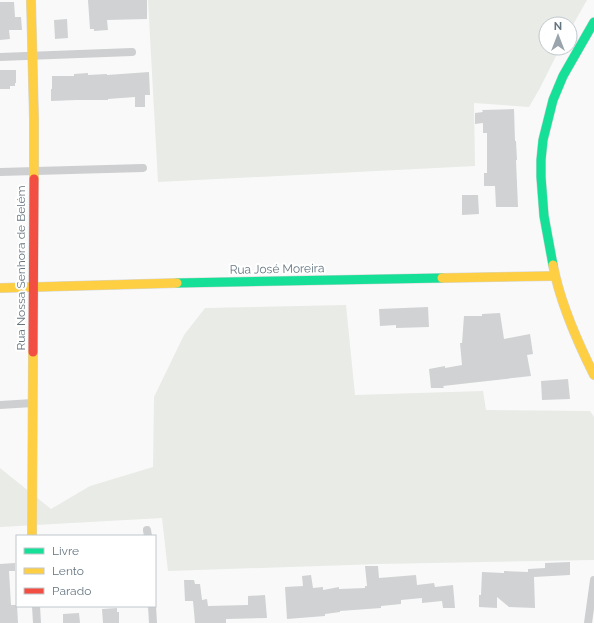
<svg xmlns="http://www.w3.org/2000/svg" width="594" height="623" font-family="Raleway,sans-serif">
<rect width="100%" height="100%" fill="#f9f9f9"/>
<g fill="#e8ebe6">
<path d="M148 0H587L570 30V24H546V48H560L540 88 529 107 474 103 475 166 158 182Z"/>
<path d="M346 305 355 395 483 391 486 410 590 411 594 417V560L378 564 168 571 162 518 0 527V468L51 509 90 486 153 467 154 397 184 335 205 308Z"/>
</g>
<g fill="#d0d2d3">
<path d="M88 0H147V19L107 20 108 30 94 31V29H90Z"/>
<path d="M0 2H14L15 17H21L22 30H9L10 39 0 40Z"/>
<path d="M67 19 68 38 55 39 54 20Z"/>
<path d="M0 70H16V83H15V86H10V89H0Z"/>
<path d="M149 72 150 95H145V107H135V97L108 99V100H76L51 101V89H52V76H74V74L88 73V75L107 74V75Z"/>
<path d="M514 109 515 141H516L517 160H516L518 207H496L495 186H484V173H487V133H483V123L475 124V113L483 112 482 110Z"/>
<path d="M462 195H478L479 214 462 215Z"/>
<path d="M428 307 429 327 396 328V325L380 326 379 309Z"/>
<path d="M500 313 504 339 530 334 533 354 527 355 531 376 443 386 444 388H431L429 369 445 366V368L462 365 460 343H462L464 316H482V314Z"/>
<path d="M568 379 570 399 542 400 541 381Z"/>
<path d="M570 562V575L534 577 535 608 509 607 497 597V608L479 607V595H481L482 572 504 573V571L528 572V569L545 568V563Z"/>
<path d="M15 563V571H9L11 605H17L18 623H0V564Z"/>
<path d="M365 566H378L379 578 416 575 417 585 434 583 435 587 453 585 455 608H443L442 601 422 603V598L401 600V604L381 606V608L340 611V612L325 614V616L287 619 285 587 303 586 302 576 311 575 313 588 323 587V590L339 587V589L365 588V586H367Z"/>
<path d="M184 580H194L195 584H200L202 600 207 599 208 606 248 605V596L265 595 267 618 226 619V623H195L193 601H185Z"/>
<path d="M117 608V612H119V623H103L102 609Z"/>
<path d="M79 613 80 623H63V614Z"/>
</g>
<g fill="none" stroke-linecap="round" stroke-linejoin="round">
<g stroke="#d5d6d7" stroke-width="10">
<g id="fast">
<path d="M553 265 544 216 541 177V160L543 140 553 100 563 76 594 22"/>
<path d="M177 283 442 278"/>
</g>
</g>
<g stroke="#d5d6d7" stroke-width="10">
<g id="slow">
<path d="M31 0 34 119V179"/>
<path d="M553 265C560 303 577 341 594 375"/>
<path d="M442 278 555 276"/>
<path d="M0 288 177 283"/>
<path d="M32 536 33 352"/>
</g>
</g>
<g stroke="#d5d6d7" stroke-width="10">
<path id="jam" d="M33 352 34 179"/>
</g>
<g stroke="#cecfd0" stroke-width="8">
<path d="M0 57 132 52"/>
<path d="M0 172 143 168"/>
<path d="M0 405 33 403"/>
<path d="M147 530 148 536"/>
<path d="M36 606 37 623"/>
<path d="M152 606 153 623"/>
<path d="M588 623 594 580"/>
</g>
<use href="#fast" stroke="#16e098" stroke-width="9"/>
<use href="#slow" stroke="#ffcf43" stroke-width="9"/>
<use href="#jam" stroke="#f24e42" stroke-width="9"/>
</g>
<g text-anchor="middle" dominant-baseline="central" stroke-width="4" stroke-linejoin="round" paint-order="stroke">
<g font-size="12" fill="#657683" stroke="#fff">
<text transform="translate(21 268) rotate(-90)">Rua Nossa Senhora de Belém</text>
<text transform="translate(277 269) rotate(-1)">Rua José Moreira</text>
</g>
</g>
<rect x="16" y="535" width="140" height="72" fill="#ffffff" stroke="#c1c8cd"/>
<rect x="24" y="548" width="20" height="6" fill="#16e098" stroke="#c1c8cd"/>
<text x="52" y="555" font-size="12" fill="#657683">Livre</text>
<rect x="24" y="568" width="20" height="6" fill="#ffcf43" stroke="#c1c8cd"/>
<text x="52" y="575" font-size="12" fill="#657683">Lento</text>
<rect x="24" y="588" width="20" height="6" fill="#f24e42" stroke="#c1c8cd"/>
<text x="52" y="595" font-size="12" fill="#657683">Parado</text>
<g transform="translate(558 36)"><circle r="19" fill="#ffffff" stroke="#c1c8cd"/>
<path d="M0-3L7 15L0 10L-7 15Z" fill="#99a4ac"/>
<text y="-6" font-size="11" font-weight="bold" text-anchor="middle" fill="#657683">N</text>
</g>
</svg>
